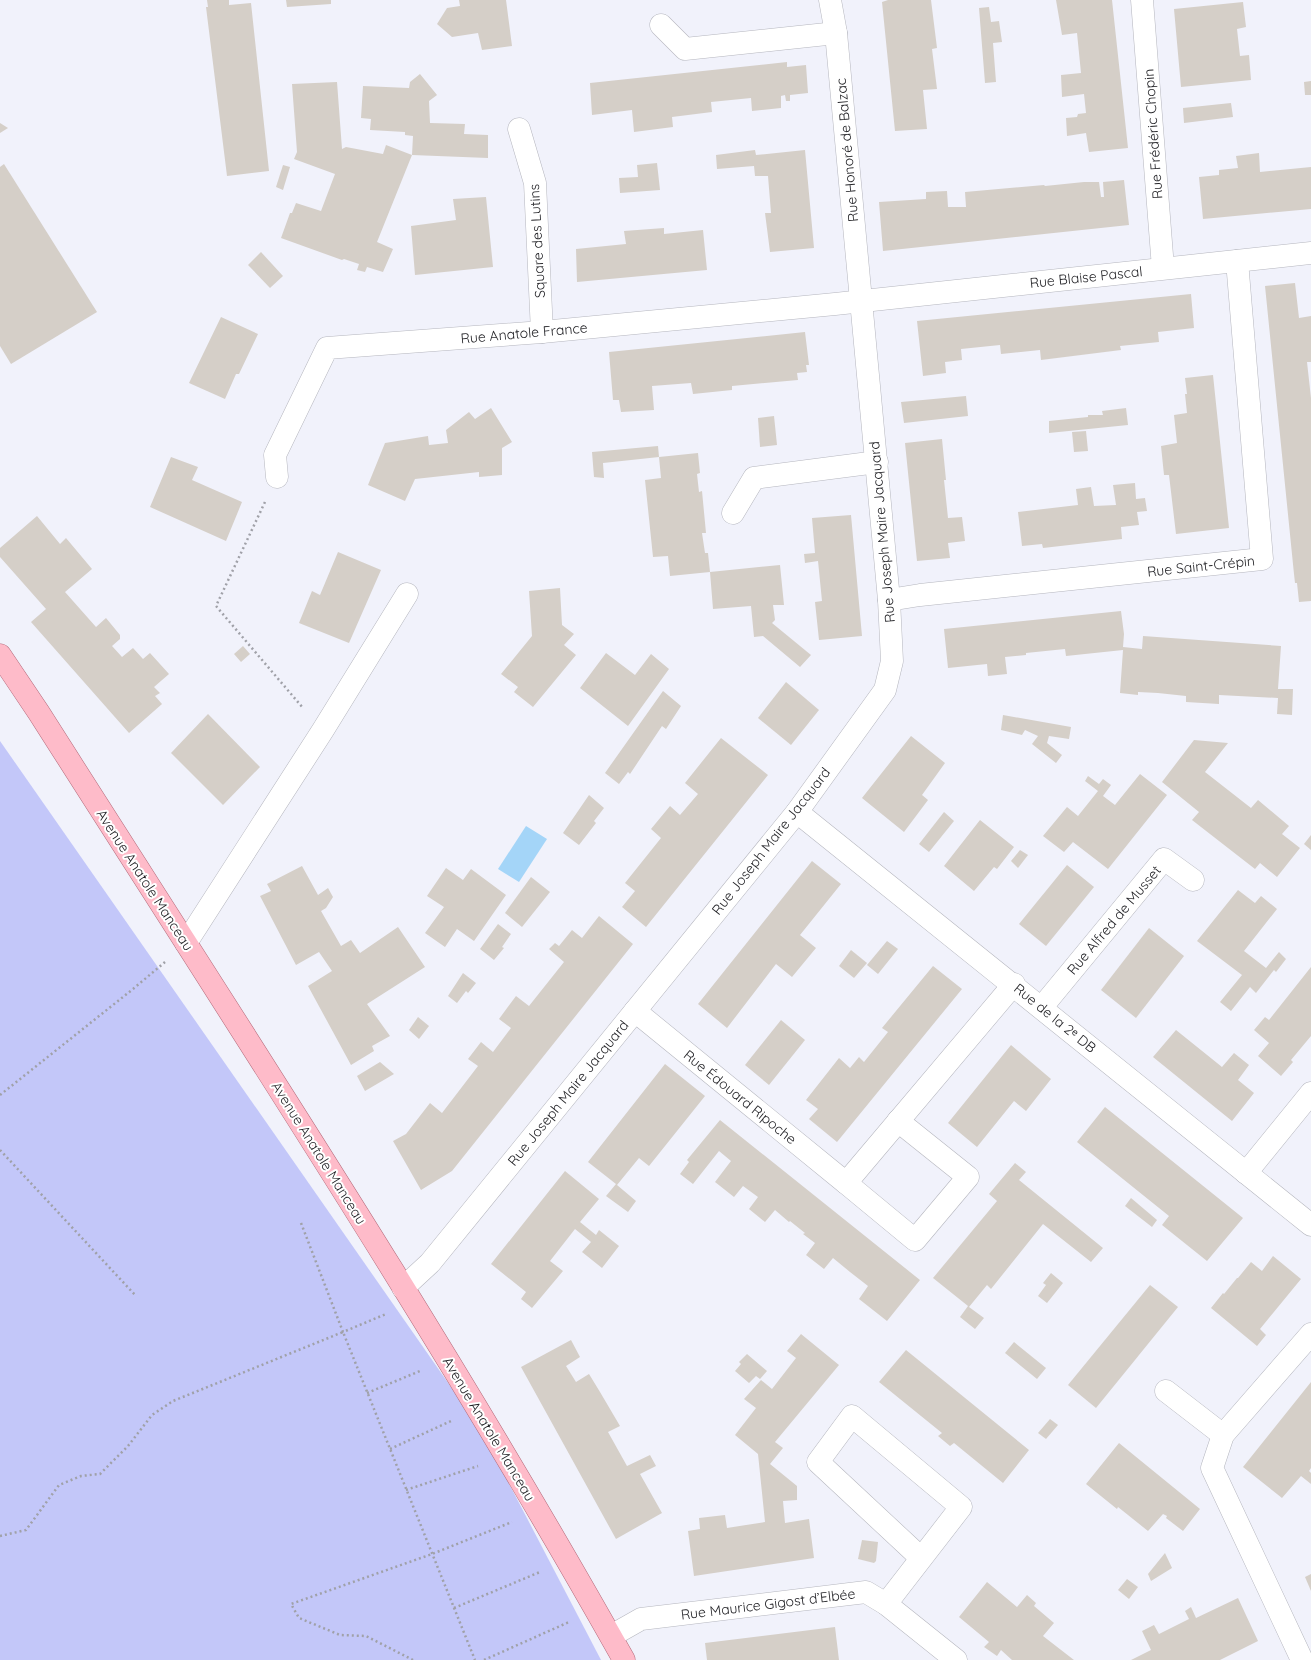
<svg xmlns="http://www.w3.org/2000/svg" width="1311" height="1660" font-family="Quicksand,sans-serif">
<rect width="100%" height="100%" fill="#f1f2fb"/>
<path fill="#c3c7f9" d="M0 741 481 1430 601 1660H0Z"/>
<path fill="#a4d5f8" d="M526 826 547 839 519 882 498 869Z"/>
<g fill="#d5cfc8">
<path d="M207 0H229V5L251 3 269 171 227 176 206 7H208Z"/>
<path d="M286 0H331V4L287 7Z"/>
<path d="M459 0H506L512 46 482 50 478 33 452 37 437 24 447 8 460 6Z"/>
<path d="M888 0H931L937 48 932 49 937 89 923 90 927 129 895 131 882 2Z"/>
<path d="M1056 0H1112L1128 148 1089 152 1086 133 1067 136 1066 118 1077 117 1078 114 1086 113 1084 94 1062 97 1061 75 1081 73 1077 33 1062 35Z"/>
<path d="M1243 2 1246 27 1237 29 1240 56 1249 55 1251 80 1181 87 1174 9Z"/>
<path d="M989 7 991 22 999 21 1002 42 993 43 996 82 985 83 979 8Z"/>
<path d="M787 62V67L806 65 808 93 790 95V101H786L785 95 781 96V108L752 111 751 98 711 102 712 112 672 117 673 127 634 132 632 110 592 115 590 83Z"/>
<path d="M420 74 437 95 429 101 430 123 465 124 464 134 488 135V158L412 155 413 136 405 135V132L370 130 371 119 361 118 363 86 409 88 410 82Z"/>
<path d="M1311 81V95H1305L1304 82Z"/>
<path d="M337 82 342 149 346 147 383 154 386 145 412 155 377 242 393 249 383 272 367 267 365 272 357 270 359 264 344 259 342 260 281 238 290 213H292L296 203 321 211 335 174 294 159 297 152 292 84Z"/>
<path d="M1231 103 1233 117 1184 123 1183 108Z"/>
<path d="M0 123 8 128 0 133Z"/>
<path d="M755 150 756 155 805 150 814 248 770 252 765 213H771L768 176H755L754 166 717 169 716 155Z"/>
<path d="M1259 153 1260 172 1311 167V209L1203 219 1199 177 1219 175V170L1238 168 1236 156Z"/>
<path d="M657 163 660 190 620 193 619 178 638 177 637 165Z"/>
<path d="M4 164 97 312 11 364 0 346V167Z"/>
<path d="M283 165 290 167 283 190 276 187Z"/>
<path d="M1124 180 1129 225 883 251 879 202 926 199V192L947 191 948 207H966L965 192 1044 185 1045 186 1084 182H1099L1101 197H1104L1103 182Z"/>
<path d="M486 197 493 267 415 275 411 226 456 220 453 199Z"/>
<path d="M664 228V234L703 230 707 270 577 282 576 249 626 244 624 231Z"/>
<path d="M261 252 283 276 270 288 248 265Z"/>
<path d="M1295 283 1299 318 1311 316V362H1307L1311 398V601L1299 602 1297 583H1295L1294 574 1265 286Z"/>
<path d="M1191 294 1194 328 1158 332 1159 342 1120 346 1121 350 1041 360 1040 350 1001 354 1000 345 961 349 962 360 945 362 946 373 923 376 917 321Z"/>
<path d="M221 317 258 334 239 374H236L225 399 189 383Z"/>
<path d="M805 332 809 365H806L807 372 797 373 798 380 732 386V390L693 394 691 383 652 386 654 410 621 412 619 400H613L609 352Z"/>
<path d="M1213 375 1229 528 1176 534 1169 475H1164L1161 446 1177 443 1174 415 1187 413 1185 394H1187L1185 378Z"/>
<path d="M966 396 968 416 904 423 901 402Z"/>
<path d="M491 408 512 442 502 448V475L479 477V472L415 479 405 501 368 485 385 443 428 436 429 445 448 443 446 430 469 412 475 419Z"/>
<path d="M1126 408 1128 425 1049 433V421L1088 417V415H1103L1102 411Z"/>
<path d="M774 416 777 445 760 447 758 418Z"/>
<path d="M1086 431 1088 451 1074 452 1072 432Z"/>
<path d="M942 439 946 480H944L948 518 962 517 965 541 948 543 950 558 917 561 905 443Z"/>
<path d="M658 446 659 457 603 463 604 478 594 477 592 452Z"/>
<path d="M698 453 700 473 697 474 699 492 702 491 706 533H702L705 553H708L710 572 670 576 668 556 653 557 645 480 661 478 659 457Z"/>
<path d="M171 457 198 467 192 480 242 502 226 541 150 507Z"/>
<path d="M1135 483 1136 499 1145 498 1147 511 1137 512 1139 525 1121 527 1122 539 1043 548 1042 544 1022 546 1018 512 1078 505 1076 489 1091 487 1094 506 1116 505 1113 485Z"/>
<path d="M851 515 862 636 819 640 815 602 822 601 818 561 805 563 804 554 815 553 812 518Z"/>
<path d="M37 516 60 544 66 538 92 569 65 592 96 627 106 618 120 635V639L112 646 122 657 133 648 143 659 150 653 169 674 154 687 160 693 155 696 162 704 129 733 31 622 46 609 0 557V548Z"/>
<path d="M338 552 381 570 349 643 299 623 312 591 320 595Z"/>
<path d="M780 565 784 605H773L775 620 772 623 811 655 800 667 763 636 754 637 751 606 713 609 710 572Z"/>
<path d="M560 588 562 625 574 634 564 645 576 655 533 707 514 692 518 687 501 674 532 636 529 591Z"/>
<path d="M1121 611 1124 634 1123 647 1142 649 1143 636 1281 646 1278 689H1293L1292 715 1277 714 1278 698 1219 695V704L1186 702V696L1158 693 1138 692V695L1120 693 1123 650 1066 656 1065 649 1026 653V655L1005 657 1007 674 988 676 987 664 948 668 944 629Z"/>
<path d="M243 646 250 654 241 662 234 654Z"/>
<path d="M606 653 635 675 651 654 669 669 628 726 580 688Z"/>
<path d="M786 682 819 710 791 745 758 718Z"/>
<path d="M663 691 681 706 666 729 662 726 630 774 628 772 619 784 605 773Z"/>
<path d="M208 714 260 767 223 805 171 753Z"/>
<path d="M1003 715 1071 727 1069 739 1049 736 1047 743 1062 755 1056 763 1032 744 1038 736 1025 730 1022 735 1001 730Z"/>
<path d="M911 736 945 763 922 795 928 800 904 832 862 798Z"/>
<path d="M721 738 768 775 646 927 622 907 635 891 625 883 661 838 651 829 670 806 680 815 698 794 685 783Z"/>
<path d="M1194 740 1228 743 1205 772 1251 808 1258 800 1289 826 1282 834 1300 848 1277 877 1260 863 1255 869 1192 820 1199 812 1162 782Z"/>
<path d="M1140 774 1167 795 1108 869 1073 842 1064 852 1043 836 1067 807 1078 816 1098 791 1085 781 1088 776 1099 784 1103 779 1111 785 1103 796 1115 805Z"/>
<path d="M589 795 604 808 594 821 596 823 579 845 563 833Z"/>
<path d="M944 812 954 821 929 852 919 844Z"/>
<path d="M980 820 1014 847 997 869 994 867 974 891 944 866Z"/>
<path d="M1311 835V850L1304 844Z"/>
<path d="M1020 850 1028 855 1018 868 1011 861Z"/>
<path d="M812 861 841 884 800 935 816 948 792 977 776 964 727 1028 698 1004Z"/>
<path d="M1067 865 1094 887 1046 946 1019 924Z"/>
<path d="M302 866 318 895 328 888 333 897 326 908 321 911 341 946 351 940 360 953 398 927 425 967 367 1004 390 1036 372 1046 374 1051 351 1065 308 986 332 971 319 952 296 965 260 896 271 891 267 884Z"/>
<path d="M446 868 463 880 471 869 506 895 474 941 457 929 445 947 425 933 444 907 427 896Z"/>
<path d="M531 877 550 892 522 927 505 913Z"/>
<path d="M1238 890 1255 903 1261 896 1277 909 1244 951 1266 968 1279 952 1286 959 1276 972 1274 970 1256 993 1250 987 1231 1011 1220 1002 1242 975 1197 941Z"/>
<path d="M599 916 633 944 452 1171 421 1190 393 1141 406 1134 430 1103 442 1113 478 1066 468 1059 481 1042 493 1052 511 1028 499 1019 516 996 529 1006 564 962 549 949 555 943 559 946 572 930 582 938Z"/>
<path d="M498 924 511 934 502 947 504 948 494 960 480 949Z"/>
<path d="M1149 928 1184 956 1136 1018 1101 990Z"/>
<path d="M887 941 898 949 878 974 867 965Z"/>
<path d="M851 950 867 963 854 978 839 966Z"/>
<path d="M933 966 962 989 837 1142 809 1119 818 1109 806 1100 839 1058 850 1068 859 1057 864 1062 888 1032 882 1028Z"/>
<path d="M1311 967V1036L1291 1060 1293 1062 1281 1076 1258 1056 1269 1043 1254 1030 1265 1017 1269 1020Z"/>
<path d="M463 973 476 983 468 993 466 991 457 1003 448 996Z"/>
<path d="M418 1017 429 1026 419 1039 409 1030Z"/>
<path d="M781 1020 805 1040 769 1085 745 1065Z"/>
<path d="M1176 1030 1222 1067 1234 1053 1249 1065 1238 1080 1254 1093 1232 1121 1153 1057Z"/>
<path d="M1011 1045 1051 1079 1026 1111 1014 1101 977 1147 948 1123Z"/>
<path d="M380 1062 394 1074 365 1091 357 1076Z"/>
<path d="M665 1064 705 1096 649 1166 639 1158 617 1185 636 1201 628 1212 606 1196 616 1184 588 1162Z"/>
<path d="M1105 1107 1243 1218 1207 1261 1162 1225 1169 1216 1077 1142Z"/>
<path d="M720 1120 920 1280 887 1321 859 1299 868 1286 850 1272 833 1258 824 1269 806 1255 815 1243 803 1234 805 1233 790 1221 789 1222 775 1210 765 1222 749 1209 758 1197 743 1186 734 1197 715 1182 731 1161 719 1151 693 1184 680 1174 689 1162 687 1160Z"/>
<path d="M1015 1163 1026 1172 1019 1180 1103 1248 1091 1262 1043 1224 991 1289 987 1285 969 1307 984 1318 975 1329 960 1317 968 1306 933 1278 997 1201 989 1194Z"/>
<path d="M565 1171 599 1199 580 1222 596 1235 599 1230 619 1246 602 1268 582 1252 591 1242 575 1229 550 1261 563 1271 532 1308 521 1299 526 1292 491 1264Z"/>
<path d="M1131 1198 1157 1220 1152 1227 1125 1206Z"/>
<path d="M1273 1256 1301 1279 1260 1329 1266 1335 1257 1346 1211 1308 1223 1293 1224 1294 1237 1278H1238L1251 1262 1262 1271Z"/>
<path d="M1051 1273 1063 1283 1047 1303 1038 1296 1046 1285 1043 1283Z"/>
<path d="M1150 1285 1178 1307 1096 1408 1068 1385Z"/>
<path d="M801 1334 839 1365 775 1442 783 1448 770 1464 797 1486V1500L783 1501 785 1523 809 1519 814 1558 694 1576 688 1531 700 1529 699 1518 725 1515 727 1528 765 1522 758 1454 735 1435 756 1408 744 1399 761 1380 772 1389 796 1358 787 1351Z"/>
<path d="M571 1340 580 1357 566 1366 576 1382 589 1374 600 1392 620 1426 608 1432 627 1466 650 1455 656 1466 640 1474 662 1513 616 1539 521 1367Z"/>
<path d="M1014 1342 1046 1368 1037 1379 1005 1353Z"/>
<path d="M906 1350 1029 1450 1003 1483 954 1443 950 1446 938 1436 942 1433 879 1382Z"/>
<path d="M747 1354 767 1371 760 1379 756 1376 749 1383 735 1371 741 1364 739 1362Z"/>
<path d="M1311 1382V1468L1309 1471 1311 1473V1484L1301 1476 1282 1498 1243 1467Z"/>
<path d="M1050 1419 1058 1425 1046 1439 1038 1433Z"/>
<path d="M1119 1443 1200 1509 1183 1531 1166 1518 1167 1516 1163 1514 1148 1531 1118 1507 1117 1509 1086 1484Z"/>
<path d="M862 1540 878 1542 876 1561 874 1563 858 1559Z"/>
<path d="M1165 1553 1172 1568 1151 1581 1148 1574Z"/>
<path d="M1311 1574V1591L1305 1577Z"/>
<path d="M1127 1579 1138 1587 1129 1599 1118 1590Z"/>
<path d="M987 1582 1017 1607 1027 1595 1036 1603 1034 1606 1054 1623 1043 1636 1074 1660H1012L1001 1650 997 1656 984 1647 989 1642 959 1617Z"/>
<path d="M1238 1598 1258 1641 1220 1660H1131L1151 1650 1142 1631 1154 1625 1159 1634 1189 1619 1185 1611 1191 1607 1196 1618Z"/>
<path d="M835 1627 839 1660H707L705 1643Z"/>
</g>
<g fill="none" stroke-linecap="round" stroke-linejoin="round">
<g stroke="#b5b6be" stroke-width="23">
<g id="minor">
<path d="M1142 0 1163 268"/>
<path d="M661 25 685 49 836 33"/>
<path d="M519 129 535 183 542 332"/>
<path d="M277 477 275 455 327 348 542 332 835 304 1311 253"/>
<path d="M733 513 754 478 877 462"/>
<path d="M889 600 920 595 1262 559 1237 261"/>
<path d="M797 812 1311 1225"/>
<path d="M186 943 323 730 407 594"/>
<path d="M1042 1007 1164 859 1193 880"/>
<path d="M635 1011 846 1183 1014 984"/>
<path d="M1246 1173 1311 1093"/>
<path d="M846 1183 915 1240 968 1177 898 1121"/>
<path d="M403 1288 430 1263 797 812 885 690 892 661 889 600 836 33 830 0"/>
<path d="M1166 1391 1223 1435"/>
<path d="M886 1604 961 1507 852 1416 818 1462 921 1558"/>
<path d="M611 1636 641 1619 866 1592 886 1604 956 1660"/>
<path d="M1302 1660 1212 1468 1223 1435 1311 1334"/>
</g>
</g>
<g stroke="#b26979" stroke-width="23">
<path id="major" d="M0 655 39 713C238 1026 442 1336 624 1660"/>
</g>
<g stroke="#a0a1a8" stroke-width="2.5" stroke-dasharray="2 3" stroke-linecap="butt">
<path d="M265 502 216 606 303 708"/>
<path d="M0 1095 133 989 165 962"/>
<path d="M0 1150 136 1296"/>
<path d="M301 1223 343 1332 386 1314"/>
<path d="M367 1393 420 1371"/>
<path d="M390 1449 451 1421"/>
<path d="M406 1490 478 1466"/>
<path d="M0 1536 26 1530 59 1485 81 1476 100 1474 128 1446 152 1415 173 1401 343 1332 475 1660"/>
<path d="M454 1608 540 1572"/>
<path d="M413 1660 366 1636 340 1635 299 1618 291 1604 432 1554 512 1522"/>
<path d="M484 1660 569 1622"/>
</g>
<use href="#minor" stroke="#fff" stroke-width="22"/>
<use href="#major" stroke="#febbc9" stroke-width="22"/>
</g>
<g text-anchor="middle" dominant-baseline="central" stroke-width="4" stroke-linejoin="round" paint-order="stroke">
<g font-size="14" fill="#242428" stroke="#fff">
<text transform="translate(1153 134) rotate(-94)">Rue Frédéric Chopin</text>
<text transform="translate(847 150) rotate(-95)">Rue Honoré de Balzac</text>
<text transform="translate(537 241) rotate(-93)">Square des Lutins</text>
<text transform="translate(1086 277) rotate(-6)">Rue Blaise Pascal</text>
<text transform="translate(524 333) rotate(-5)">Rue Anatole France</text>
<text transform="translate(882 532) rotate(-95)">Rue Joseph Maire Jacquard</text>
<text transform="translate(1201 566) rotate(-6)">Rue Saint-Crépin</text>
<text transform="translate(771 841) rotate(-52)">Rue Joseph Maire Jacquard</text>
<text transform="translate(145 880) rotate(57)">Avenue Anatole Manceau</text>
<text transform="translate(1114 920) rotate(-50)">Rue Alfred de Musset</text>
<text transform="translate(1055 1018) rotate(39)">Rue de la 2ᵉ DB</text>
<text transform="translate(568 1093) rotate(-51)">Rue Joseph Maire Jacquard</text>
<text transform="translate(740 1097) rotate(39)">Rue Édouard Ripoche</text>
<text transform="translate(319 1153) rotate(58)">Avenue Anatole Manceau</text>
<text transform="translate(489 1429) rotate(59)">Avenue Anatole Manceau</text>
<text transform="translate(768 1604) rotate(-7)">Rue Maurice Gigost d’Elbée</text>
</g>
</g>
</svg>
